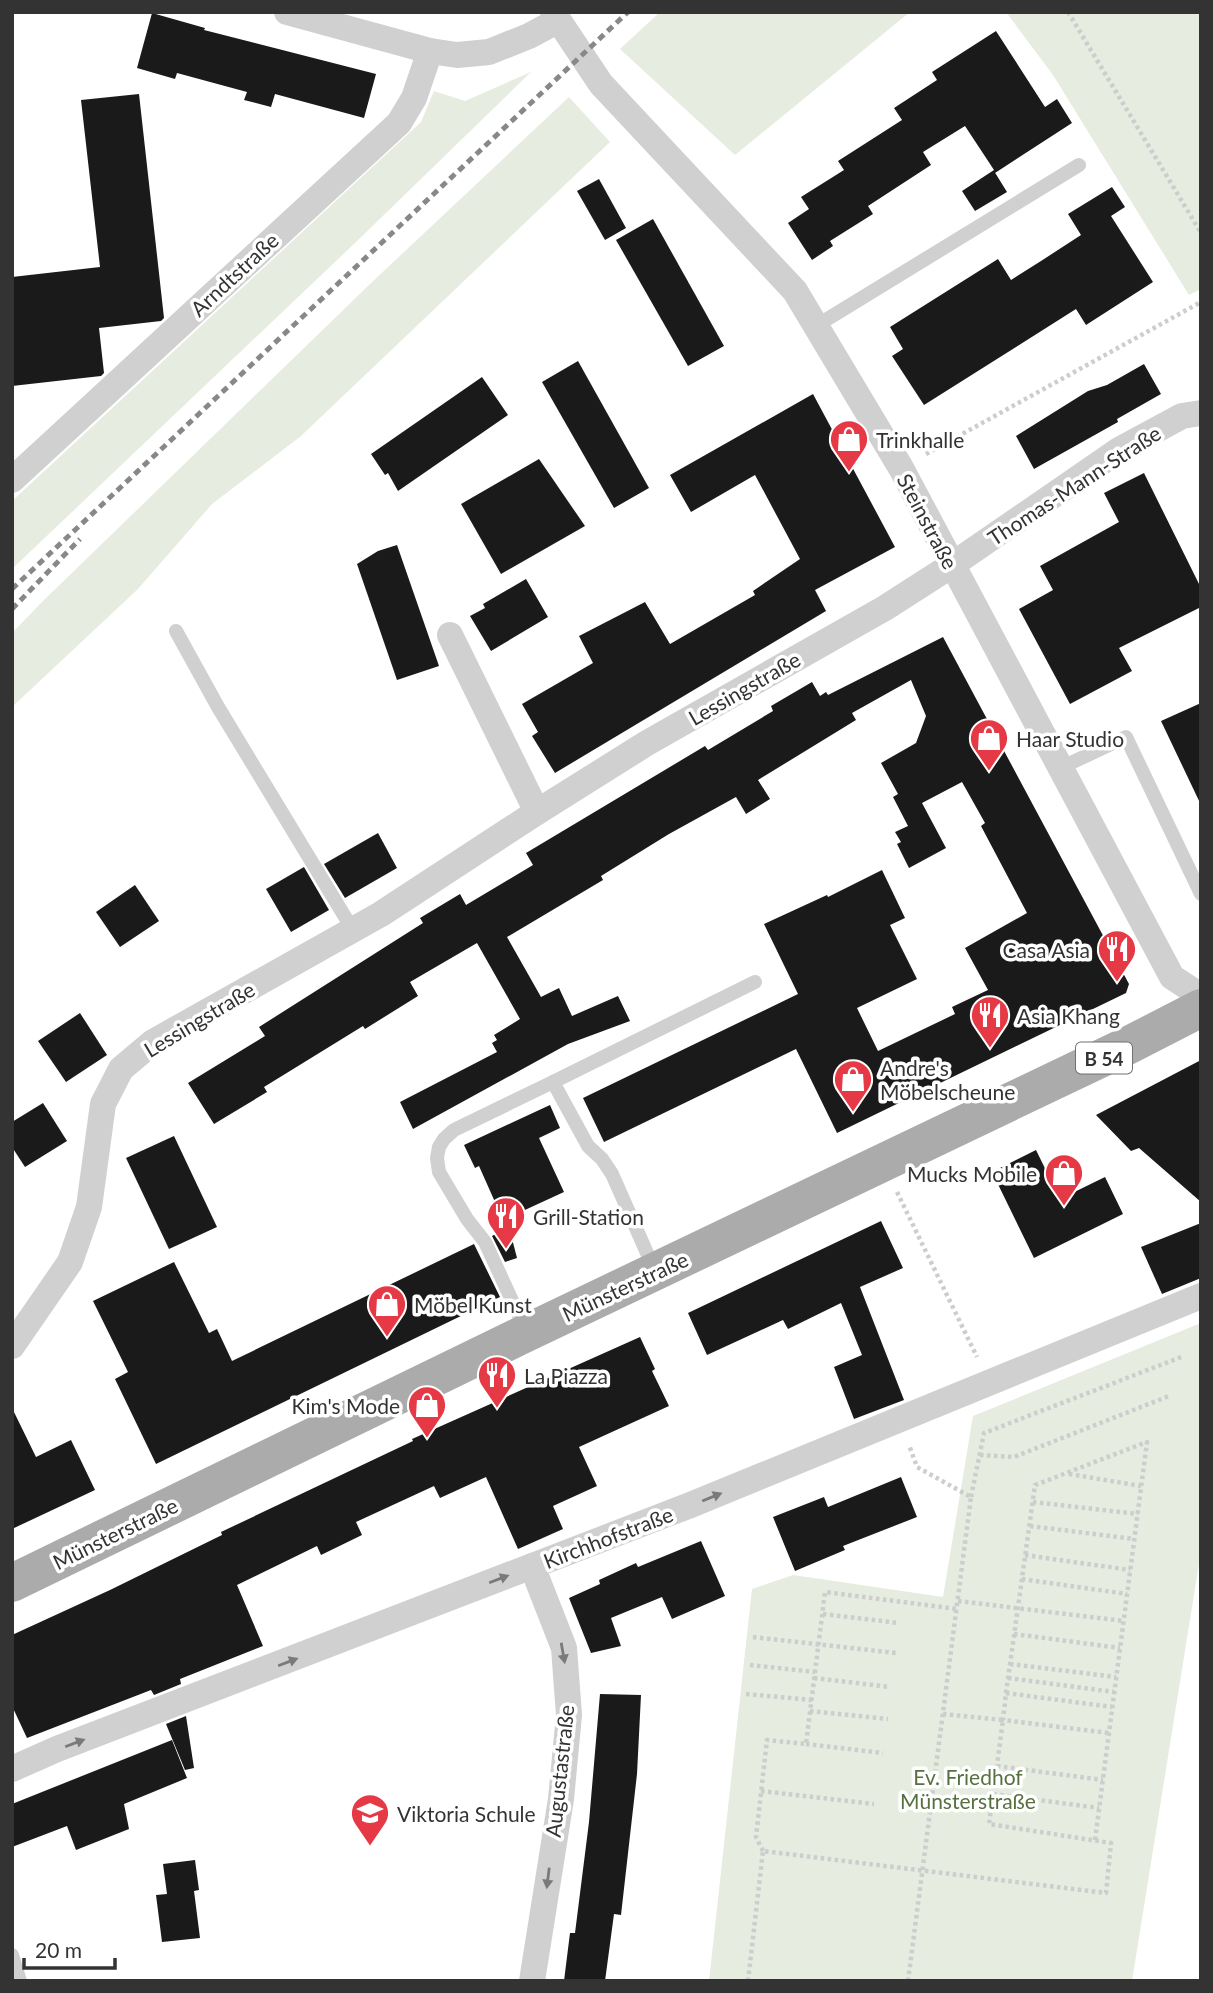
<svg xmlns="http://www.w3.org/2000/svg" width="1213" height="1993" font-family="Lato,sans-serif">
<rect width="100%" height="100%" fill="#fff"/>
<g fill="#e6ecdf">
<path d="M660 12H910L735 155 620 49Z"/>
<path d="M1006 12H1201V289L1189 295 1053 75Z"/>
<path d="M531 72 356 242 12 569V501L421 122 434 91 465 101Z"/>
<path d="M569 97 610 142 301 436 212 504 138 589 12 707V633L43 601 370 284Z"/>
<path d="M1201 1323V1551L1132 1981H709L752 1589 793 1575 943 1597 973 1416Z"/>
</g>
<g fill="#1a1a1a">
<path d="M152 13 205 28 204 30 376 74 364 118 275 94 271 107 244 100 247 92 177 73 175 79 137 68Z"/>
<path d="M996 31 1045 107 1057 99 1072 123 995 173 994 171 1007 192 975 211 962 191 994 170 965 126 923 152 931 165 868 206 873 214 830 241 833 246 812 260 788 223 809 209 801 197 844 170 838 161 902 120 894 108 937 80 932 72Z"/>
<path d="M139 94 164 318 161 321 99 328 104 373 101 376 12 386V277L100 267 81 100Z"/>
<path d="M599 179 626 228 605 240 577 191Z"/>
<path d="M1112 187 1125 207 1111 216 1153 282 1086 325 1076 309 924 405 892 356 903 349 890 327 998 259 1011 280 1041 261 1081 235 1068 214Z"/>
<path d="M653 219 724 346 688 366 616 240Z"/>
<path d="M578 361 649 488 614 508 542 382Z"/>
<path d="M1144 364 1161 394 1117 419 1118 422 1034 469 1016 436 1088 391 1107 385Z"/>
<path d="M482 377 508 415 398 491 388 473 385 475 371 454Z"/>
<path d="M813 394 895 547 815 590 826 611 555 773 532 736 538 732 522 704 593 663 579 636 645 602 670 644 755 595 753 591 800 559 755 475 691 512 670 475Z"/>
<path d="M539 459 585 526 501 574 461 504Z"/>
<path d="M1144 473 1201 588V607L1119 648 1132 671 1070 704 1019 609 1053 590 1040 566 1119 522 1104 493Z"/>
<path d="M397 545 439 666 397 680 357 564 378 551Z"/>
<path d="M526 579 548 617 491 651 470 616 485 608 483 604Z"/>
<path d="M943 637 1129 984 1126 993 837 1133 796 1049 604 1142 583 1098 798 994 764 924 827 895 828 897 882 870 905 918 890 925 917 979 857 1008 878 1051 955 1014 952 1007 988 990 965 948 1027 913 981 826 985 823 962 782 922 803 946 848 909 868 897 844 901 842 895 832 908 826 893 797 898 794 881 763 916 743 926 716 911 680 852 713 856 720 758 780 770 799 746 814 736 797 669 834 601 876 603 880 507 937 541 997 559 988 572 1016 618 996 630 1021 568 1044 413 1129 400 1102 497 1052 492 1043 497 1040 494 1035 520 1019 477 943 410 982 418 996 365 1029 363 1026 264 1087 267 1092 214 1124 188 1083 265 1036 259 1027 423 923 420 918 460 894 466 905 533 865 526 853 705 746 708 750 773 711 771 706 812 682 820 696 826 692 828 695Z"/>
<path d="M1201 703V805L1161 721Z"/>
<path d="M378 833 397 868 345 898 324 864Z"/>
<path d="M304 867 329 910 291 932 266 889Z"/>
<path d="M135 885 159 921 120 947 96 912Z"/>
<path d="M80 1013 107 1055 66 1082 38 1041Z"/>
<path d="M1201 1060V1202L1139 1148 1131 1151 1096 1115Z"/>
<path d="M43 1103 67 1141 25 1167 12 1147V1122Z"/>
<path d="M550 1105 560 1128 539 1138 564 1192 503 1220 479 1166 475 1168 464 1145Z"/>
<path d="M174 1136 217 1227 169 1249 126 1158Z"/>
<path d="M1036 1150 1060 1199 1105 1177 1123 1214 1034 1258 992 1172Z"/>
<path d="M881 1221 903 1268 860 1287 904 1400 854 1419 834 1367 862 1355 841 1303 788 1329 783 1320 707 1355 688 1313Z"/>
<path d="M1201 1223V1278L1162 1294 1141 1247Z"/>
<path d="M509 1227 517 1258 505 1262 492 1236Z"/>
<path d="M474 1244 500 1297 156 1464 115 1379 128 1372 93 1301 174 1262 209 1333 217 1329 232 1361Z"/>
<path d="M640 1337 655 1369 652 1371 669 1406 579 1447 597 1486 553 1506 563 1529 518 1549 486 1477 440 1498 434 1486 356 1522 362 1535 321 1555 317 1546 237 1585 263 1646 180 1679 181 1684 154 1695 151 1690 27 1738 12 1706V1635L110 1590 222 1535 221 1532 413 1441 412 1439Z"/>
<path d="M12 1408 36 1457 71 1440 95 1490 12 1529Z"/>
<path d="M901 1477 917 1517 843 1546 845 1550 795 1571 773 1517 824 1497 828 1507Z"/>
<path d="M701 1541 725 1596 672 1619 662 1597 611 1618 621 1646 591 1653 569 1598 600 1584 599 1580 636 1563 638 1567Z"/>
<path d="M600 1694 641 1695 637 1774 621 1915 614 1914 605 1981H564L570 1933H575L589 1822Z"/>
<path d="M186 1716 194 1768 185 1770 166 1724Z"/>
<path d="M172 1740 187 1778 124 1804 129 1829 76 1850 67 1826 12 1847V1804Z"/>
<path d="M195 1860 199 1890 194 1891 200 1938 162 1942 156 1895 167 1894 163 1864Z"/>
</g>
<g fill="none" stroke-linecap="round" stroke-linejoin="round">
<g stroke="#cdcdcd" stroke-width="4.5" stroke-dasharray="3.5 3.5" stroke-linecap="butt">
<path d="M1068 12 1201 233"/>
<path d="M926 454 1201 302"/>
<path d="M897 1192 977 1357"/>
<path d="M980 1455 1014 1457 1169 1396"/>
<path d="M1069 1474 1141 1486"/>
<path d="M971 1497 984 1433 1184 1356"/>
<path d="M1033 1502 1138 1514"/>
<path d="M1030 1526 1134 1539"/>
<path d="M1025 1555 1130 1570"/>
<path d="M1022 1579 1127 1594"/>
<path d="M958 1601 1124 1621"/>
<path d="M823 1614 899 1623"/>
<path d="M1014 1634 1120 1648"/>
<path d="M753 1637 896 1653"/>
<path d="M1010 1664 1116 1677"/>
<path d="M750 1665 815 1672"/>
<path d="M814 1678 890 1687"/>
<path d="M1008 1678 1114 1692"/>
<path d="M1006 1693 1112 1707"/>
<path d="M746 1694 812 1700"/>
<path d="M810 1711 888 1719"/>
<path d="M806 1744 883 1753"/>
<path d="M997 1766 1103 1780"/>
<path d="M761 1791 874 1804"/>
<path d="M993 1794 1099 1808"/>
<path d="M1095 1840 1147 1442 1035 1485 1006 1693 1003 1720 1109 1733"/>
<path d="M763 1851 756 1837 767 1740 806 1744 825 1592 957 1609"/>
<path d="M748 1981 763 1851 1106 1893 1111 1843 989 1824 1003 1720 943 1714"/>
<path d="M908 1981 971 1497 917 1467 909 1445"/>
</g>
<g stroke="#d0d0d0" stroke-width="14">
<path d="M816 326 1079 165"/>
<path d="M176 631 218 707 353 930"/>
<path d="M1060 768 1126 737 1201 894"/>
<path d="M655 1271 612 1174 602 1159 588 1146 553 1082 755 982"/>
<path d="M527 1333 485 1242 467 1219 439 1172 437 1158 439 1147 444 1139 454 1130 553 1082"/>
<path d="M12 1955 20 1981"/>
</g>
<g stroke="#d0d0d0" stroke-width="26">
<path d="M287 12 430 51 457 55 489 52 529 36 557 21"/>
<path d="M553 12 601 84 795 291 901 468 1172 977 1201 996"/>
<path d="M12 480 399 123 414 98 430 51"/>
<path d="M450 635 537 812"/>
<path d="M12 1346 70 1262 89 1207 103 1104 121 1069 153 1042 381 914 537 812 647 743 885 608 952 565 1119 450 1182 416 1201 413"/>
<path d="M12 1769 57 1749 688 1506 1201 1296"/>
<path d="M532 1981 561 1799 569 1715 564 1648 532 1566"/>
</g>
<path stroke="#ababab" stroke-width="38" d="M12 1583 520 1336 1127 1046 1201 1008"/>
<g stroke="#888" stroke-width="5" stroke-dasharray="7 5" stroke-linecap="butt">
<path d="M12 589 628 12"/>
<path d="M12 609 80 539"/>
</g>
</g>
<defs><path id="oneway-solid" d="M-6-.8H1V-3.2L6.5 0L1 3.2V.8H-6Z" transform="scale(1.75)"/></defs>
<g fill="#7a7a7a">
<use href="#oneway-solid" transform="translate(712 1497) rotate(-22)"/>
<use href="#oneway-solid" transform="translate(499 1579) rotate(-21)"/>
<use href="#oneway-solid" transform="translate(563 1653) rotate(80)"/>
<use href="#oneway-solid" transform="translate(288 1662) rotate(-21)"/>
<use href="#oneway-solid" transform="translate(75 1743) rotate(-21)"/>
<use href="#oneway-solid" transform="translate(548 1878) rotate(97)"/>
</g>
<defs>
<g id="shop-pin" transform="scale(2.0125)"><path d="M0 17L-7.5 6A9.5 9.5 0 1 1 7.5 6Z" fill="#e63946" stroke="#fff"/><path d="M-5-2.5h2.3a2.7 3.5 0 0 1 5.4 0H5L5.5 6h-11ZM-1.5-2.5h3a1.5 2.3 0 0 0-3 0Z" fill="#fff"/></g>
<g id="restaurant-pin" transform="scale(2.0125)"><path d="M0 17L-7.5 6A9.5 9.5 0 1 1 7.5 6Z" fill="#e63946" stroke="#fff"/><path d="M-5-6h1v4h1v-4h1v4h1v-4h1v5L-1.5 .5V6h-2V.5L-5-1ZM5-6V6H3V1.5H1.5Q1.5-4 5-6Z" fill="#fff"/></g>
<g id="school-pin" transform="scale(2.0125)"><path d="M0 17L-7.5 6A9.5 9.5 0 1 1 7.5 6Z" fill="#e63946" stroke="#fff"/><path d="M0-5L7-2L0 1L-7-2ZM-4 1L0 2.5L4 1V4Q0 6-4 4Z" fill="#fff"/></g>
</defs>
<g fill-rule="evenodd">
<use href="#shop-pin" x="849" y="439"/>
<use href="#shop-pin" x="989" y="738"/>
<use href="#restaurant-pin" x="1117" y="949"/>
<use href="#restaurant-pin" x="990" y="1015"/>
<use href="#shop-pin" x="853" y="1079"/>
<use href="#shop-pin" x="1064" y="1173"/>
<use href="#restaurant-pin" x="506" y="1216"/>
<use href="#shop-pin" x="387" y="1304"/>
<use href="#restaurant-pin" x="497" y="1375"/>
<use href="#shop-pin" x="427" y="1405"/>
<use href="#school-pin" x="370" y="1813"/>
</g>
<g text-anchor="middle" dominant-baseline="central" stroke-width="7" stroke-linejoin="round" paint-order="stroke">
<rect fill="#fff" stroke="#707070" stroke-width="2" x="1076" y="1042.5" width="56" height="31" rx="5"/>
<g font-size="19" font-weight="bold" fill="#333">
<text x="1104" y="1058">B 54</text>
</g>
<g font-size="21" fill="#333" stroke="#fff">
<text transform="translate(234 274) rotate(-43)">Arndtstraße</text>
<text transform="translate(1074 485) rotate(-33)">Thomas-Mann-Straße</text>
<text transform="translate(928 521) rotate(62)">Steinstraße</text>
<text transform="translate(744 688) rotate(-30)">Lessingstraße</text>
<text transform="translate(199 1019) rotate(-31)">Lessingstraße</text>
<text transform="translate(625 1286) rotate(-25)">Münsterstraße</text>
<text transform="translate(115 1533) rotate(-26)">Münsterstraße</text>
<text transform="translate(608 1537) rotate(-21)">Kirchhofstraße</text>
<text transform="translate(559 1771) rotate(-84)">Augustastraße</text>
</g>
<g font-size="21" fill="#333" stroke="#fff" text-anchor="start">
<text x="876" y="439">Trinkhalle</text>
<text x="1016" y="738">Haar Studio</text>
<text x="1090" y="949" text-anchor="end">Casa Asia</text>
<text x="1017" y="1015">Asia Khang</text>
<text x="880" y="1067">Andre's<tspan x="880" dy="24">Möbelscheune</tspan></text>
<text x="1037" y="1173" text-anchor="end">Mucks Mobile</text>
<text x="533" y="1216">Grill-Station</text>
<text x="414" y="1304">Möbel Kunst</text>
<text x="524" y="1375">La Piazza</text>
<text x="400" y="1405" text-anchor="end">Kim's Mode</text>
<text x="397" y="1813">Viktoria Schule</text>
</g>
<g font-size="21" fill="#56703f" stroke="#fff">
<text x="968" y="1776">Ev. Friedhof<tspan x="968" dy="24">Münsterstraße</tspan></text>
</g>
</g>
<rect width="1213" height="1993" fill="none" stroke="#333333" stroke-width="28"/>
<path d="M24 1958v10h91v-10" fill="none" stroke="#333333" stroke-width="3.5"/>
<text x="35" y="1958" font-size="21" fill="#333333" stroke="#ffffff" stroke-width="5" paint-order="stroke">20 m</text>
</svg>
